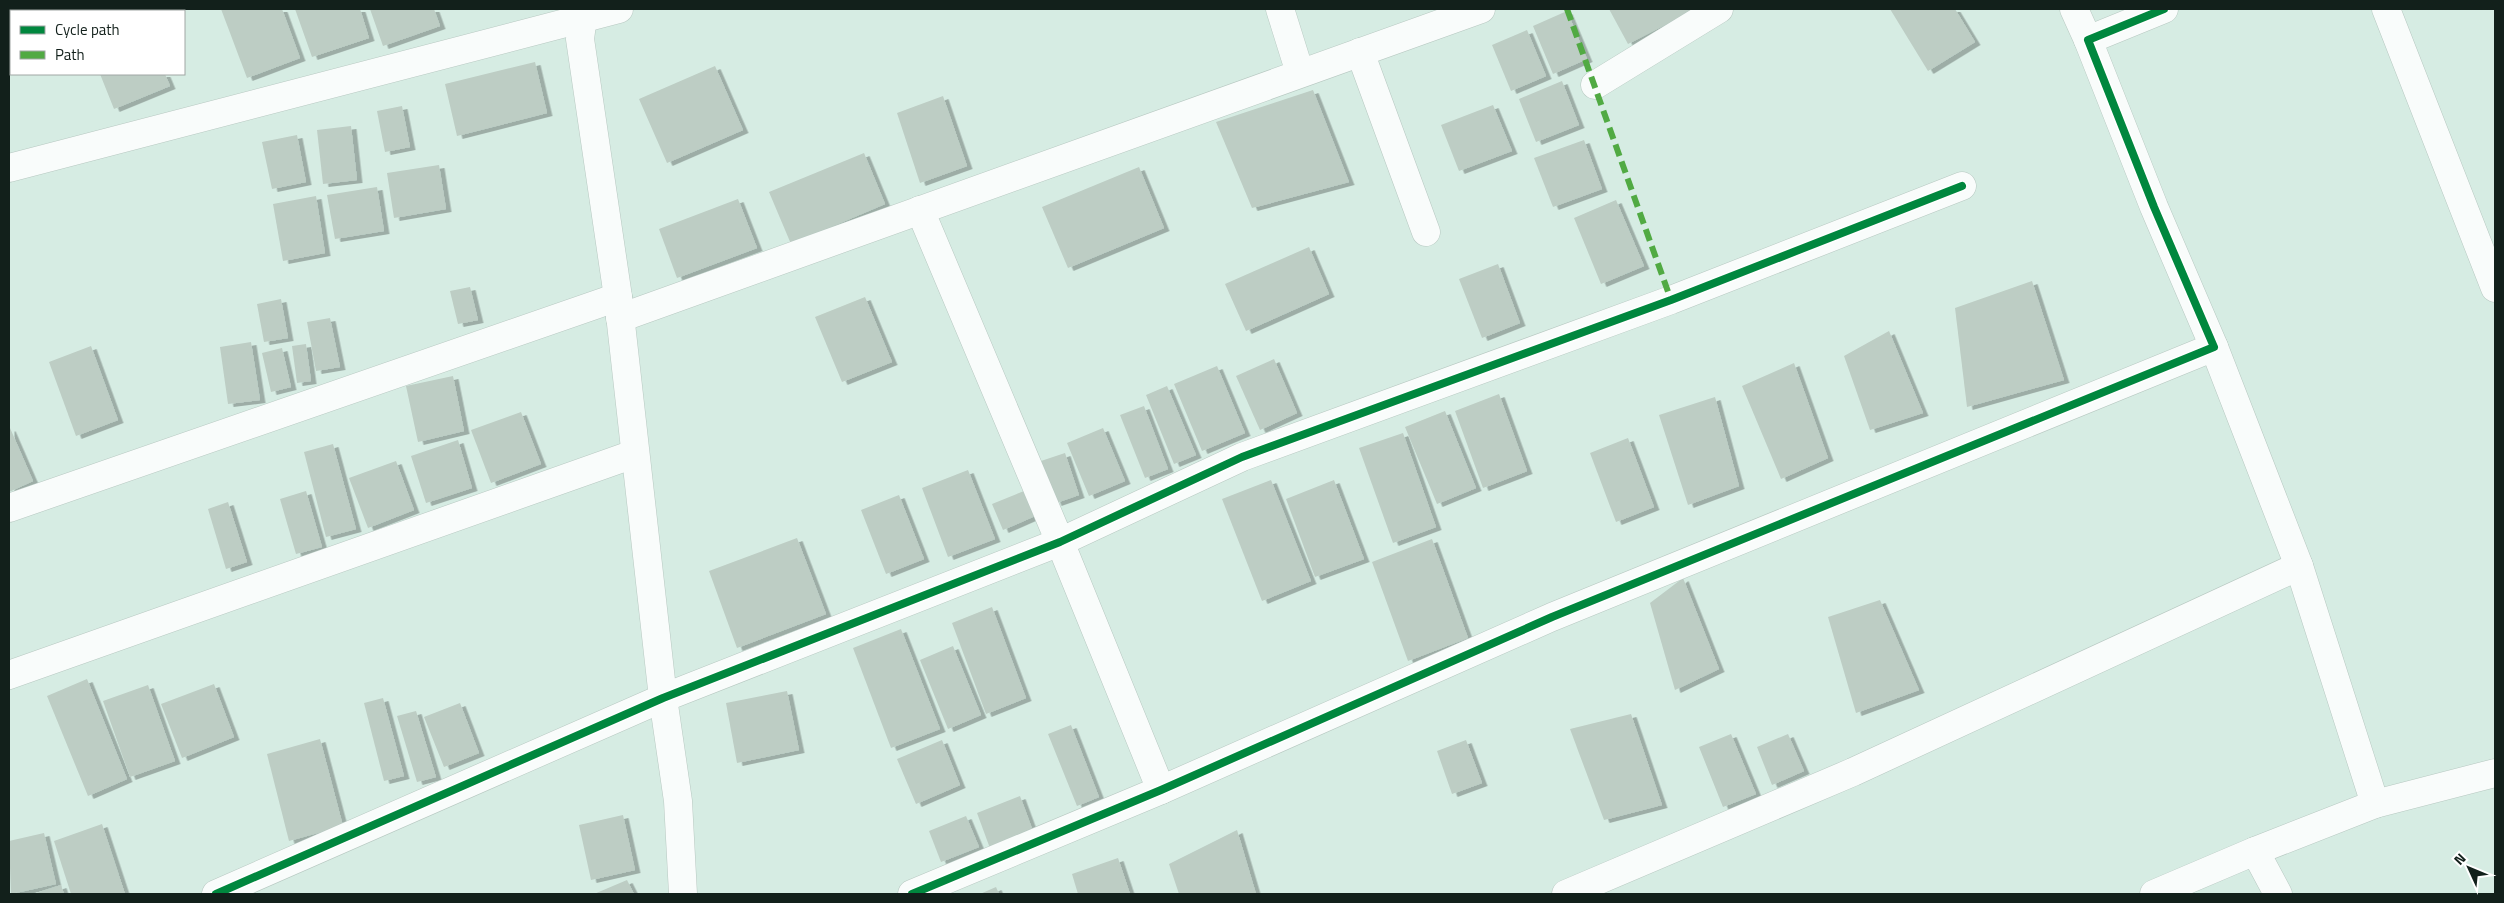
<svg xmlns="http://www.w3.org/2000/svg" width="2504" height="903" font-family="'Titillium Web',sans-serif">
<defs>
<filter id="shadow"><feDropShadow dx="5.5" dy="3" stdDeviation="0" flood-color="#0004"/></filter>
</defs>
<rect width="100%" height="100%" fill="#d6ece3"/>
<g fill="#bdcdc4" filter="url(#shadow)">
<path d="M9 9H70L71 11H11V40Z"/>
<path d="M221 9H282L300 58 247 78Z"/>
<path d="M295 9H360L369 38 312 57Z"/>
<path d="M370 9H434L440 26 383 46Z"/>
<path d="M1609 9H1691L1692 11 1628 44Z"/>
<path d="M1890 9H1955L1975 42 1928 71Z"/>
<path d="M1567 11 1587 59 1553 74 1533 26Z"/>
<path d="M1527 30 1546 76 1511 91 1492 45Z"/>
<path d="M535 62 547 113 457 136 445 84Z"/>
<path d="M715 66 743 130 667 163 639 99Z"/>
<path d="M100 74H165L170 86 114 109Z"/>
<path d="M1562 81 1579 125 1536 142 1519 99Z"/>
<path d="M1313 90 1349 182 1252 208 1216 122Z"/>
<path d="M943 96 967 166 920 183 897 113Z"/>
<path d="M1493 105 1512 151 1459 171 1441 125Z"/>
<path d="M402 106 410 147 385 152 377 111Z"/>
<path d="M351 126 357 180 323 184 317 130Z"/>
<path d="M297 135 306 182 272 189 262 142Z"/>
<path d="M1584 140 1602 189 1553 207 1534 158Z"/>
<path d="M864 153 885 204 791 244 769 192Z"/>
<path d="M439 165 446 209 394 218 387 173Z"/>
<path d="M1139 167 1164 228 1068 268 1042 207Z"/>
<path d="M377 187 384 231 335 239 327 195Z"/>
<path d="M316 196 325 253 283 261 273 204Z"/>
<path d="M738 199 757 248 677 278 659 229Z"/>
<path d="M1616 200 1644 266 1601 284 1574 218Z"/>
<path d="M1309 247 1329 294 1246 331 1225 284Z"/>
<path d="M1498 264 1520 323 1482 338 1459 279Z"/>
<path d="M2032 281 2064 380 1967 407 1955 308Z"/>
<path d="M470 287 478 320 458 324 450 291Z"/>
<path d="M865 297 892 362 842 382 815 317Z"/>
<path d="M281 299 288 338 264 342 257 304Z"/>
<path d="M330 318 340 367 316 371 307 322Z"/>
<path d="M1889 331 1923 413 1870 430 1844 356Z"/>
<path d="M251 342 260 400 228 404 220 347Z"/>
<path d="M306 344 311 381 297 383 292 346Z"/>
<path d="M91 346 118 420 76 436 49 362Z"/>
<path d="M282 348 291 387 271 392 262 353Z"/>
<path d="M1274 359 1297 413 1260 430 1236 376Z"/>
<path d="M1794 363 1828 458 1781 479 1742 386Z"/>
<path d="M1217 366 1245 433 1202 451 1174 384Z"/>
<path d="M453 376 464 431 418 442 406 386Z"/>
<path d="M1167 386 1196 455 1174 464 1146 395Z"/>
<path d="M1499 394 1527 471 1483 488 1455 411Z"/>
<path d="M1715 397 1739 486 1688 505 1659 415Z"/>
<path d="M1144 406 1168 469 1145 478 1120 415Z"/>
<path d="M1445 411 1476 488 1437 504 1405 427Z"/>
<path d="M521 412 541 464 491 483 471 430Z"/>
<path d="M10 428 33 481 9 492V429Z"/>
<path d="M1103 428 1125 481 1089 496 1067 443Z"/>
<path d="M1403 433 1436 527 1393 543 1359 448Z"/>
<path d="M1628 438 1654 507 1616 522 1590 453Z"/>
<path d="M458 440 472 488 426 503 411 456Z"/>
<path d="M333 444 356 529 326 537 304 452Z"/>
<path d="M1065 453 1079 495 1056 503 1041 461Z"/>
<path d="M396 461 414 510 368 528 349 478Z"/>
<path d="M968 470 995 539 948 557 922 488Z"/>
<path d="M1271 480 1311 581 1262 601 1222 499Z"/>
<path d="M1334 480 1364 559 1315 577 1286 499Z"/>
<path d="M306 491 322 547 296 554 280 499Z"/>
<path d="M1024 491 1035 516 1003 530 992 504Z"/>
<path d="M899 495 924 559 886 574 861 510Z"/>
<path d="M228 502 247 562 226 569 208 509Z"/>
<path d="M797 538 826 614 737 648 709 571Z"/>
<path d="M1432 539 1468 638 1408 661 1372 562Z"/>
<path d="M1683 578 1719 669 1675 690 1650 603Z"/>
<path d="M1880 600 1919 690 1856 713 1828 617Z"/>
<path d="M992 607 1026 698 986 714 952 623Z"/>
<path d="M901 629 940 729 891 748 853 648Z"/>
<path d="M953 646 981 715 948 729 920 660Z"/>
<path d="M87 679 127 779 88 796 47 696Z"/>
<path d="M214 684 234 737 182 758 161 704Z"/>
<path d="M148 685 175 761 130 777 103 701Z"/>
<path d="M787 691 799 750 737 763 726 703Z"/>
<path d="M383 698 404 776 384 781 364 703Z"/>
<path d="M460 703 479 753 444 767 424 717Z"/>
<path d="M416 711 436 777 417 782 397 716Z"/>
<path d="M1631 714 1662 805 1604 820 1570 729Z"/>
<path d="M1071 725 1099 797 1077 806 1048 734Z"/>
<path d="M1731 734 1756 794 1723 807 1699 747Z"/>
<path d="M1788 734 1804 771 1772 785 1757 747Z"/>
<path d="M320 739 343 826 289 841 267 754Z"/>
<path d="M942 740 960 785 916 804 897 759Z"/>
<path d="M1466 740 1482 783 1452 794 1437 751Z"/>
<path d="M1020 796 1034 834 991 851 977 813Z"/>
<path d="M623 815 635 870 591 880 579 825Z"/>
<path d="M966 816 979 847 941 862 929 831Z"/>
<path d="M102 824 125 894H71L54 841Z"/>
<path d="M1237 830 1256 894H1179L1169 864Z"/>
<path d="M44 833 56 884 11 894 9 841Z"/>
<path d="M1118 858 1130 894H1078L1072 874Z"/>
<path d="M627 880 634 894H594Z"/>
<path d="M61 885 64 894H33Z"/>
<path d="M996 887 999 894H980Z"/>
</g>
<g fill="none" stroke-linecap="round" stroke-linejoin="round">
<g stroke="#b7c8c1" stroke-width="29">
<g id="street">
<path d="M584 9 580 39 618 297 663 698 678 801 683 894"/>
<path d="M1280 9 1300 73"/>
<path d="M2074 9 2088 40"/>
<path d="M2386 9 2495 288"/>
<path d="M1360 52 1426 232"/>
<path d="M1595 85 1719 9"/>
<path d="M9 168 619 9"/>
<path d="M920 210 1060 542 1161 790"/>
<path d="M620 318 1481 9"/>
<path d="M2214 347 2299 566 2375 804"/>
<path d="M9 508 618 297"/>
<path d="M9 675 634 454"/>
<path d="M2255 851 2278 894"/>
<path d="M216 894 663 698 1060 542 1242 457 1671 300 1962 186"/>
<path d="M912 894 1161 790 1552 617 2214 347 2154 207 2088 40 2164 9"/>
<path d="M1566 894 1853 772 2299 566"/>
<path d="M2154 894 2255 851 2375 804 2495 773"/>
</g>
</g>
<use href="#street" stroke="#f9fcfb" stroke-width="28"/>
<path stroke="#51aa43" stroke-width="6" stroke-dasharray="12 6" stroke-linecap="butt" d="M1567 9 1671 300"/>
<g stroke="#fff" stroke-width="11">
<g id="cycleway">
<path d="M216 894 663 698 1060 542 1242 457 1671 300 1962 186"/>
<path d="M912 894 1161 790 1552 617 2214 347 2154 207 2088 40 2164 9"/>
</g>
</g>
<use href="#cycleway" stroke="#00873e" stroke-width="8"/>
</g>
<rect width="2504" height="903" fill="none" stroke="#12201b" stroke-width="20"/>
<rect x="10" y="10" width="175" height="65" fill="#ffffff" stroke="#a0a6a4"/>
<rect x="20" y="26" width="25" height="8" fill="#00873e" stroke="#a0a6a4"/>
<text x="55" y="35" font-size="15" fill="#12201b">Cycle path</text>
<rect x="20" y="51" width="25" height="8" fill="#51aa43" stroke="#a0a6a4"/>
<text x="55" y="60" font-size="15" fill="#12201b">Path</text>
<g transform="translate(2469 868) rotate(314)" stroke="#ffffff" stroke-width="4" paint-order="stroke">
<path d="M0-4L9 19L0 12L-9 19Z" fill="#12201b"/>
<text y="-8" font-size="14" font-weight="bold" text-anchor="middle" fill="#12201b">N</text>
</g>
</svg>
